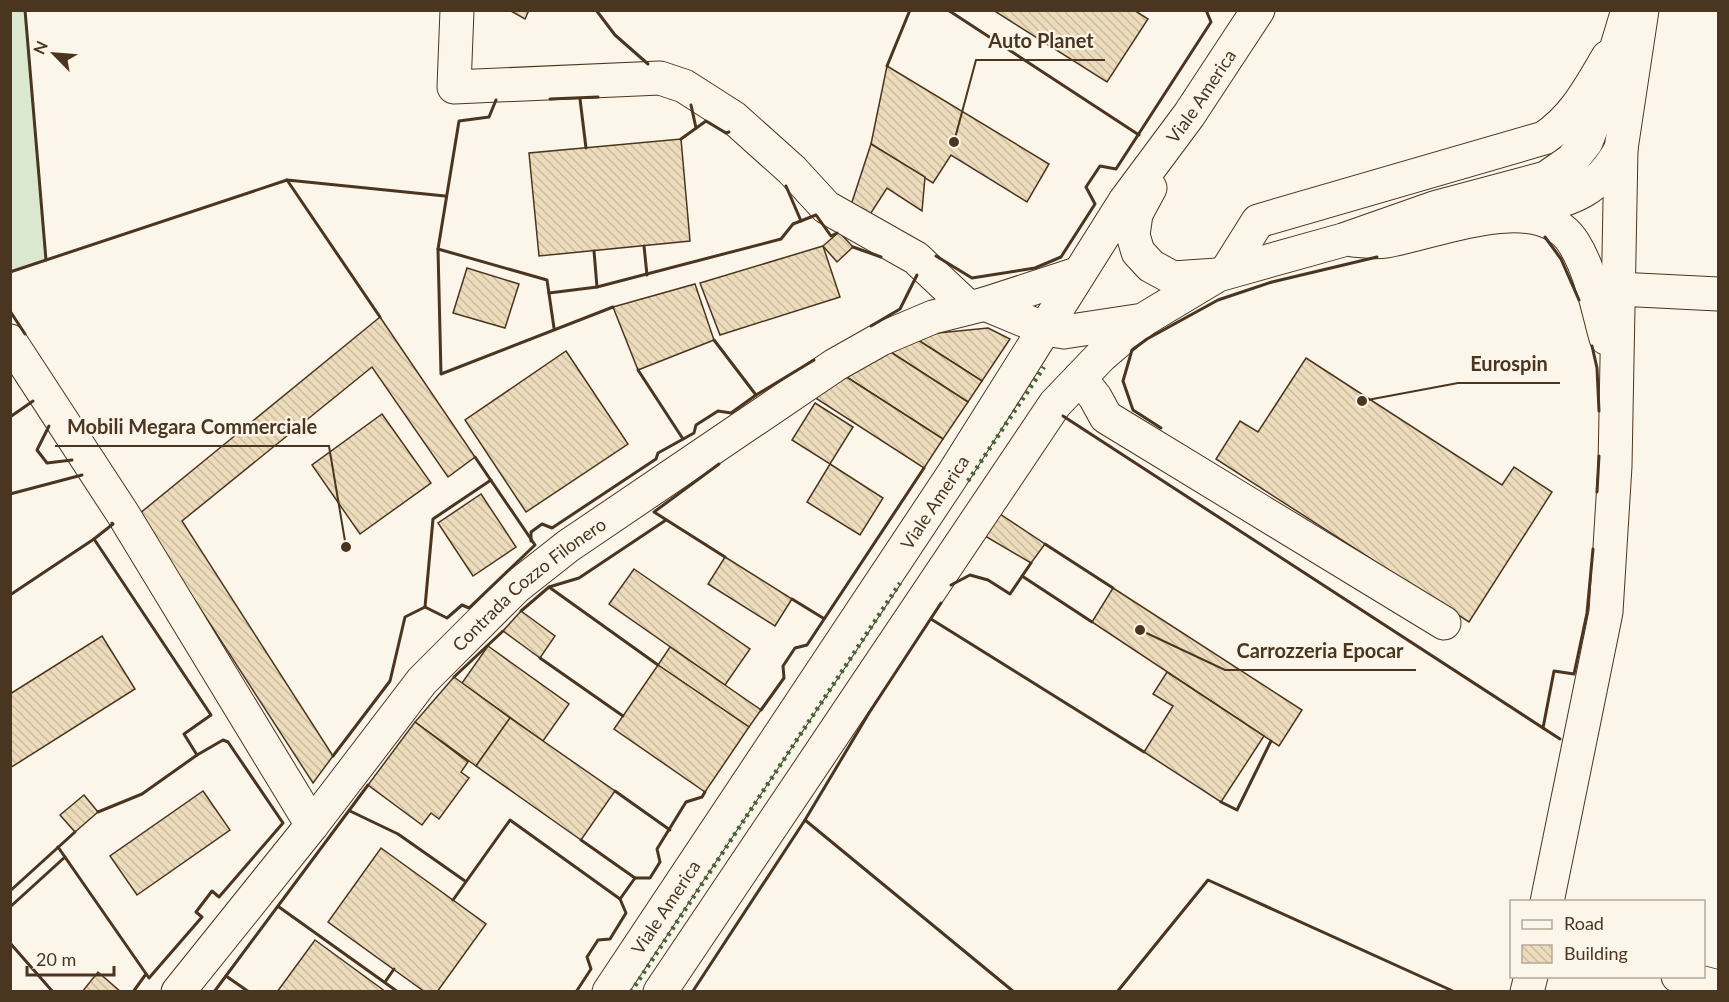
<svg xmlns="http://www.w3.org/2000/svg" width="1729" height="1002" font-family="Lato,sans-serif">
<defs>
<pattern id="building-back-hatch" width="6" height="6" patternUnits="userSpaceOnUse" patternTransform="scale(1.5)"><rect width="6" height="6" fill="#ecdcbc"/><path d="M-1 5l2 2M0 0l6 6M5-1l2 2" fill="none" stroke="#ccbda1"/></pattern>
</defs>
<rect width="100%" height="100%" fill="#fbf6e9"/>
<path fill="#dce7d0" stroke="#887966" stroke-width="1.5" d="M10 11H25L46 260 11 272Z"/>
<g fill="url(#building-back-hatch)" stroke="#4a3520" stroke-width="1.5">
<path d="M509 10H529L525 19Z"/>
<path d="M993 10H1134L1148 19 1107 82Z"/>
<path d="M887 66 1049 164 1027 202 951 155 933 183 871 144Z"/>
<path d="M681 139 690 241 539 256 529 153Z"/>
<path d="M871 144 925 177 922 211 887 188 869 216 851 205Z"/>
<path d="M839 232 853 247 837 262 823 246Z"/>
<path d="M823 246 840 297 720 335 700 283Z"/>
<path d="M467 268 519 284 505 328 453 313Z"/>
<path d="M695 284 714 340 638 370 613 307Z"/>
<path d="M380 317 475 457 448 477 372 367 182 521 333 756 313 783 139 514Z"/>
<path d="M988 328 1010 339 982 381 918 340 928 334Z"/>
<path d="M918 340 982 381 968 402 889 351Z"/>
<path d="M566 351 628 444 526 512 465 420Z"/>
<path d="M889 351 968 402 943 439 845 376Z"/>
<path d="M1306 358 1502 485 1514 467 1552 492 1469 622 1216 459 1240 421 1258 432Z"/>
<path d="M845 376 943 439 924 468 814 397Z"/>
<path d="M815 403 853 427 830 464 792 440Z"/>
<path d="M382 414 431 483 360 534 312 465Z"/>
<path d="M830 464 883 498 860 535 807 502Z"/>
<path d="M481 494 516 547 473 576 438 523Z"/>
<path d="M1000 514 1045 544 1031 563 985 536Z"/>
<path d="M725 557 792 599 775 626 708 584Z"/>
<path d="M634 569 750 649 725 685 609 604Z"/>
<path d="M1113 588 1302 710 1279 746 1092 622Z"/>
<path d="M521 611 555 636 540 658 503 631Z"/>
<path d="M102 636 135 689 10 768V694Z"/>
<path d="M488 646 569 704 543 741 462 683Z"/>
<path d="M670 647 761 710 749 727 658 665Z"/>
<path d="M658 665 749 727 705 792 614 729Z"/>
<path d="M1167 672 1264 736 1221 802 1144 752 1173 706 1153 694Z"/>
<path d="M454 677 510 718 476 766 415 722Z"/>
<path d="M510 718 615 791 581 840 476 766Z"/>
<path d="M415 722 468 762 461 772 469 778 439 819 431 813 422 825 368 785Z"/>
<path d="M203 791 230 830 137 895 110 856Z"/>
<path d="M84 795 98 812 75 832 60 815Z"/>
<path d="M381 848 486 924 437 992H425L328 922Z"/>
<path d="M315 940 386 992H277Z"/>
<path d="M98 972 121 992H82Z"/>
</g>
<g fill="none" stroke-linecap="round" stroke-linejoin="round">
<g stroke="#4a3520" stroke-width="35">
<g id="minor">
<path d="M457 10 454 87 660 78 684 86 734 118 792 170 826 207 916 258 968 307"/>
<path d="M1513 213C1564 199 1593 200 1621 149"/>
<path d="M1353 240C1364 241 1375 243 1386 241 1436 233 1538 188 1573 242 1591 270 1597 306 1606 338"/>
<path d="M1226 272 1258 221 1544 138C1575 117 1589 89 1608 57"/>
<path d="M1618 289 1718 294"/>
<path d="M985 304 1045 329"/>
<path d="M10 341 123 514 312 825"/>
<path d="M1080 378 1095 397 1106 417 1444 623"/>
<path d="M1547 902 1606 612 1615 466 1621 149 1642 10"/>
<path d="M1678 976 1718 987"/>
<path id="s1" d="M178 992 312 825 422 681 516 587 568 546 835 365 881 339 933 317 985 304 1077 274"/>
<path d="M1527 992 1531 976"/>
</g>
</g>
<g stroke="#4a3520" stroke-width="35">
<g id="major">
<path d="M1150 188 1136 214 1133 235 1138 252 1151 266 1173 278 1217 275"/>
<path d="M1045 329 1064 332 1143 320 1218 275 1343 240 1434 208 1546 178 1572 160 1586 142 1596 116 1628 10"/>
<path id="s2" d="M609 992 952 476 1125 201 1189 115 1258 10"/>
<path d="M660 992 1055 404 1101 356 1143 320"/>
</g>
</g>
<use href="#minor" stroke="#fbf6e9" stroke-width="33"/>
<use href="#major" stroke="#fbf6e9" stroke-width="33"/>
<g stroke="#436837" stroke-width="4.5" stroke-dasharray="3 4.5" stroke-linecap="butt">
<path d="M968 481 1044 367"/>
<path d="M631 992 900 583"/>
</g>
<g stroke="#4a3520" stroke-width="3">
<path d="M25 10 46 260"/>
<path d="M596 10 615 35 648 64"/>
<path d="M948 10 1139 135"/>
<path d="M887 66 910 10"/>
<path d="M550 99 598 97"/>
<path d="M580 99 586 148"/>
<path d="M496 100 489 117 459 121 438 249 441 374 613 307"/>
<path d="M691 105 696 128"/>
<path d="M681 139 706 121 726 133 729 132"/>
<path d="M287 180 445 196"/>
<path d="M786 186 801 221"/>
<path d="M1545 237 1561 259 1579 300"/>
<path d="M644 246 647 275"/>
<path d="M853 247 881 257"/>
<path d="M438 249 547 280 554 328"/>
<path d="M594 251 597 287"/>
<path d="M936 256 972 278 1035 268 1061 257 1095 204 1086 187 1100 166 1116 169 1211 22 1206 10"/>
<path d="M10 272 287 180 380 317"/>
<path d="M549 293 597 287 781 239 793 224 816 215 831 236 837 233"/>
<path d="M10 311 25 334"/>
<path d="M871 326 900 309 917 275"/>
<path d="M714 340 756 395"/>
<path d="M1592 346 1597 368 1599 411"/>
<path d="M638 370 683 439"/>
<path d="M1063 416 1560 739"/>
<path d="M10 417 33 401"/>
<path d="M49 426 37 450 47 463 72 460"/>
<path d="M1161 428 1133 410 1123 381 1132 350 1147 339 1218 300 1272 282 1377 257"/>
<path d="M719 464 654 512 725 557"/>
<path d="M1597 492 1599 456"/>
<path d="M10 494 82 475"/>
<path d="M531 541V532L542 524 552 528 656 459 658 453 694 433 696 425 718 411 731 413 756 395 814 360"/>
<path d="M1045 544 1113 588"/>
<path d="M1022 576 1092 622"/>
<path d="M951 585 970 575 988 580 1010 594 1031 563"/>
<path d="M549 587 658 665"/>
<path d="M10 595 94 539"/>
<path d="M792 599 823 618"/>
<path d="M425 607 433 519 491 480"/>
<path d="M521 611 549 587 579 578 666 520"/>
<path d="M931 619 1144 752"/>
<path d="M540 658 623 716"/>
<path d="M454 677 503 631"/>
<path d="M761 710 784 678 783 666 795 648 807 645 924 468"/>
<path d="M1543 728 1554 671 1574 674 1587 613 1593 549"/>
<path d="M333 756 390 681 405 617 425 607 447 618 462 605 469 608 535 545 475 457"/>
<path d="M615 791 670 830"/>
<path d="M1221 802 1237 810 1271 741"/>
<path d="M350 811 398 834 465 881"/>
<path d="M98 812 142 794 197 755"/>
<path d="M805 820 1014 992"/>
<path d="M581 840 635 878"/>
<path d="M58 847 149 978 202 917 196 912 212 891 219 897 283 823 228 742 223 740 197 755 184 734 211 715 94 539 113 524 112 523"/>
<path d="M10 891 75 832"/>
<path d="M453 900 510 820 620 899"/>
<path d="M10 907 65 857"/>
<path d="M279 907 398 992"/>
<path d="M10 943 53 992"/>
<path d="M226 976 249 992"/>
<path d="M385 982 394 969"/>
<path d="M133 992 146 974"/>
<path d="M214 992 368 785"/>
<path d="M576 992 591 969 587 957 598 940 610 939 626 913 620 899 635 878H650L660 862 657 849 686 802 702 797 705 792"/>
<path d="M694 992 693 991 805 820 869 713 941 603"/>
<path d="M1117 992 1208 880 1455 992"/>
</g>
</g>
<g text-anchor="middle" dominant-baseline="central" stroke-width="4.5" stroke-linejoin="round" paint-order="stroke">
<g font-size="18" fill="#4a3520" stroke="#fbf6e9">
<text stroke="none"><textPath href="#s2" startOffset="1074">Viale America</textPath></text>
<text stroke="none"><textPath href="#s2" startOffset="588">Viale America</textPath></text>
<text stroke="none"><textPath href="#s1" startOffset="540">Contrada Cozzo Filonero</textPath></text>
<text stroke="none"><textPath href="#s2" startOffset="102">Viale America</textPath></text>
</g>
</g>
<path fill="none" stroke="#4a3520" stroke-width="2" d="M954 142L976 60H1105M1362 401L1458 383H1560M346 547L329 446H55M1140 630L1225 670H1416"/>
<g fill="#4a3520" stroke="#fbf6e9" stroke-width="2">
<circle cx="954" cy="142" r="6"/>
<circle cx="1362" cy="401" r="6"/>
<circle cx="346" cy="547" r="6"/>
<circle cx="1140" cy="630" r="6"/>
</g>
<g font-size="20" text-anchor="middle" font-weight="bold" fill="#4a3520" stroke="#fbf6e9" stroke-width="4.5" stroke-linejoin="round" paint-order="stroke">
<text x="1041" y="48">Auto Planet</text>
<text x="1509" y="371">Eurospin</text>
<text x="192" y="434">Mobili Megara Commerciale</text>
<text x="1320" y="658">Carrozzeria Epocar</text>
</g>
<rect width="1729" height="1002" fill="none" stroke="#4a3520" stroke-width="24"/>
<rect x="1510" y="900" width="195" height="78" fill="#fbf6e9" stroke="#b4a999" stroke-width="1.5"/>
<rect x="1522" y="920" width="30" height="9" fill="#fbf6e9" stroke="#b4a999" stroke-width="1.5"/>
<text x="1564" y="930" font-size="18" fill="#4a3520">Road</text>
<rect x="1522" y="945" width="30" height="18" fill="url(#building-back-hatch)" stroke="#b4a999" stroke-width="1.5"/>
<text x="1564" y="960" font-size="18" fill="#4a3520">Building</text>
<g transform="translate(54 54) rotate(295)" stroke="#fbf6e9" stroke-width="4.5" paint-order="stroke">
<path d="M0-4.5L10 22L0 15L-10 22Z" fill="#4a3520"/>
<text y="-9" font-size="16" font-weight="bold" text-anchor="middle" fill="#4a3520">N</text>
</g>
<path d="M27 966v9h87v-9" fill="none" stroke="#4a3520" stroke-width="3"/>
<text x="36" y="966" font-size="18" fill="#4a3520" stroke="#fbf6e9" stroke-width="4.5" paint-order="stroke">20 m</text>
</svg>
